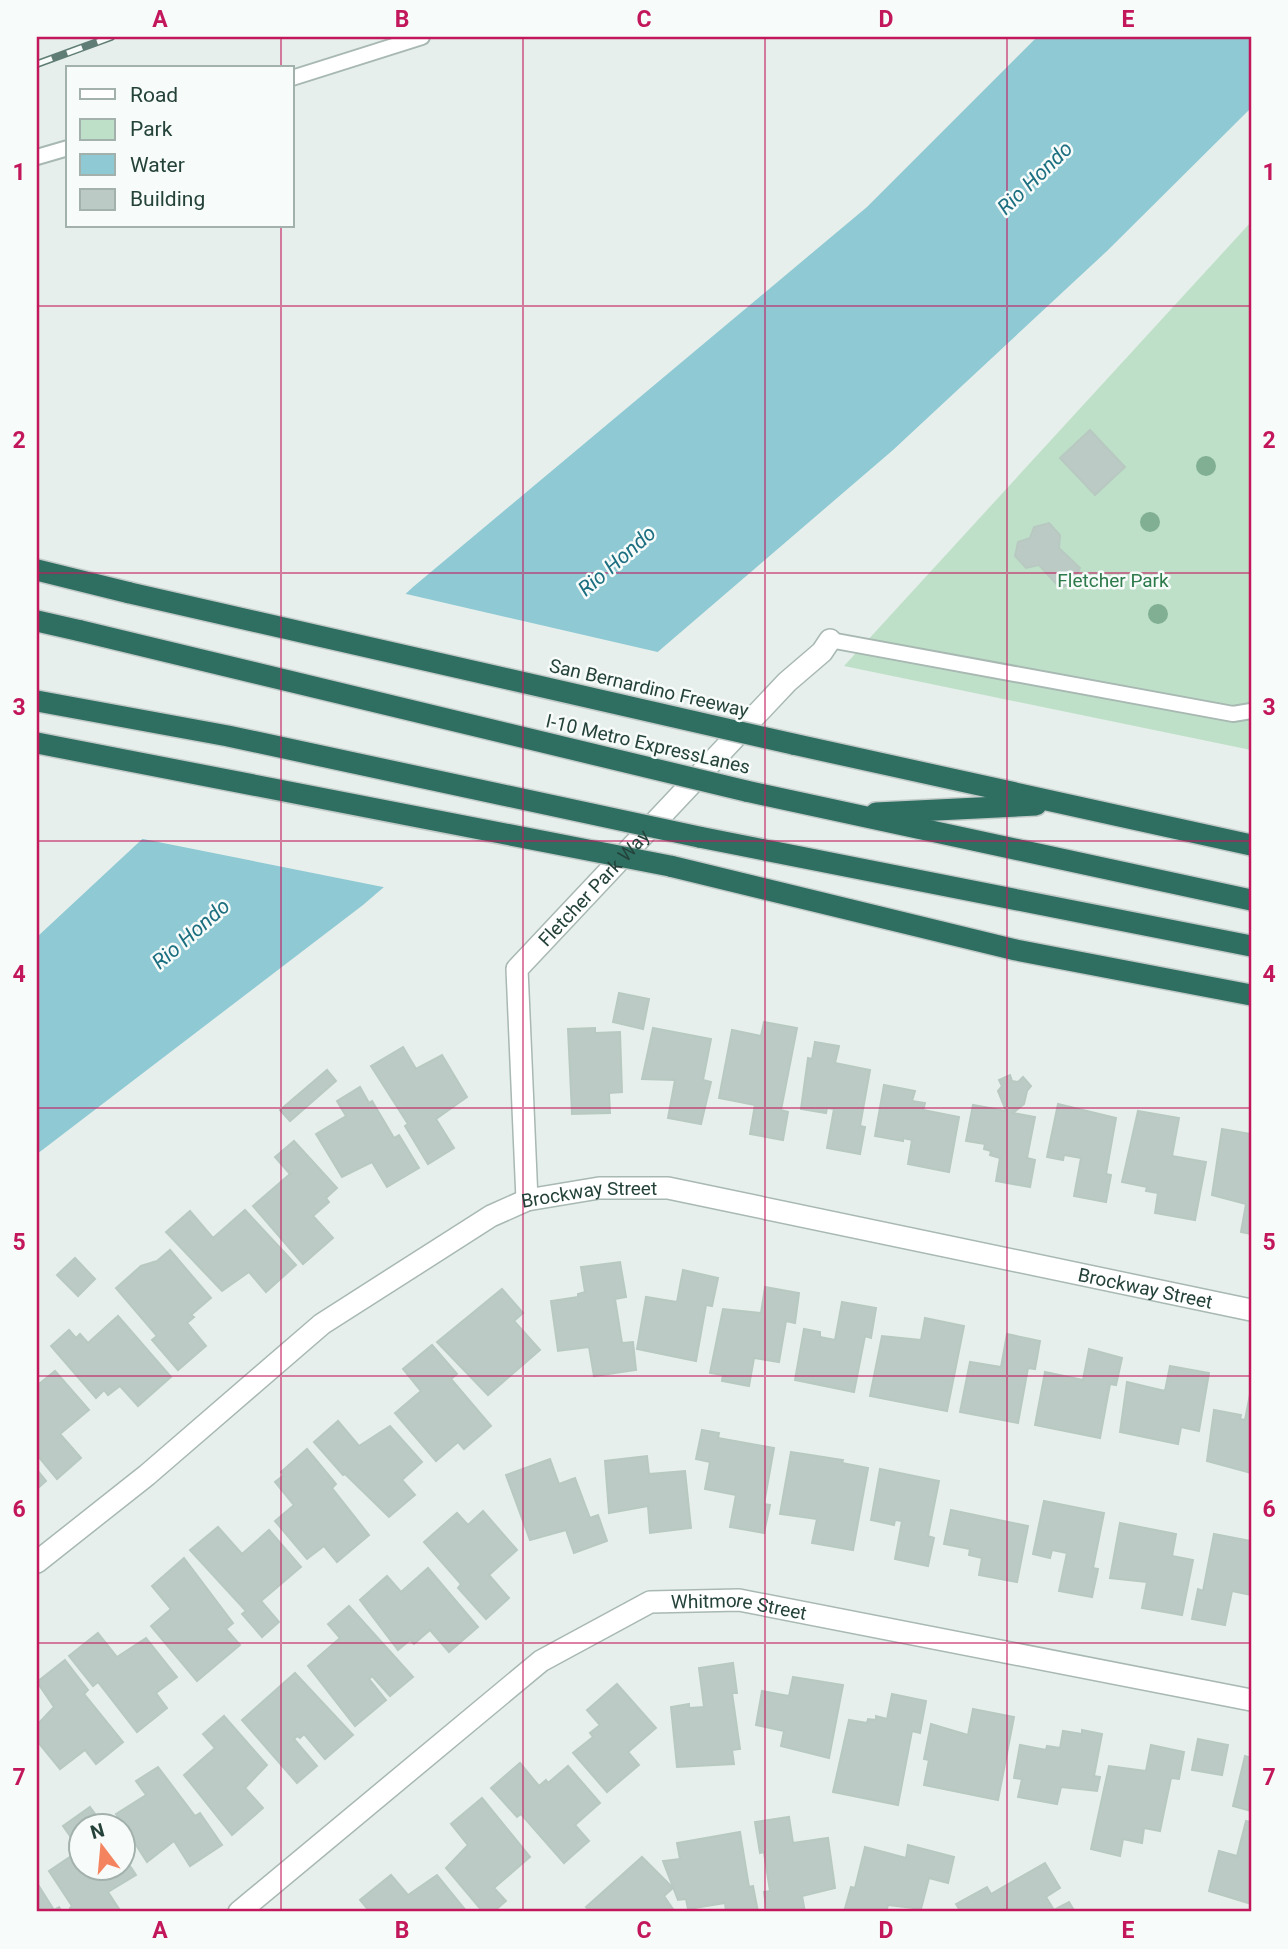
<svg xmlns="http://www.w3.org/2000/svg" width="1288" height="1949" font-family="Roboto,sans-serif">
<rect width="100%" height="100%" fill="#e6efeb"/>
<path fill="#bfe0c8" d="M1251 222V750L844 666Z"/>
<path fill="#8ec9d4" d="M1037 37H1251V108L1107 251 893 450 363 905 37 1154V937L413 587 867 207Z"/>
<path fill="#e6efeb" d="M402 593 662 653 388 888 138 838Z"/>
<g fill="#bbcac4" stroke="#b8c9c2" stroke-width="2">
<path d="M1090 430 1125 467 1095 495 1060 458Z"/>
<path d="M1049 523 1060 535 1059 548 1080 568 1073 583 1060 588 1039 565 1026 568 1015 556 1018 542 1030 538 1034 527Z"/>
<path d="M619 993 649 999 643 1029 613 1022Z"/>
<path d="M764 1022 797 1028 781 1110 788 1112 783 1140 750 1134 755 1105 719 1098 732 1030 761 1036Z"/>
<path d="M595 1028V1033L620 1032 622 1092 609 1093 610 1113 572 1114 568 1029Z"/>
<path d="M653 1028 711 1039 703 1080 711 1082 701 1124 668 1118 675 1080 642 1079Z"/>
<path d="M815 1042 839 1046 835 1063 870 1070 860 1126 865 1127 860 1154 827 1148 834 1109 827 1108 826 1113 801 1109 808 1058 812 1059Z"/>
<path d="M403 1047 416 1069 442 1055 467 1097 436 1119 454 1148 428 1164 405 1126 408 1124 371 1066Z"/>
<path d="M327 1070 336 1081 290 1121 280 1110Z"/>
<path d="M1010 1075 1012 1081 1018 1082 1023 1077 1031 1086 1027 1091 1024 1104 1013 1113 1035 1117 1027 1158 1035 1160 1030 1187 996 1181 1000 1158 990 1155 991 1151 984 1149 985 1144 966 1141 973 1105 1006 1111 998 1091 1002 1086 999 1080Z"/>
<path d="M884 1085 915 1091 912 1101 925 1103 923 1110 959 1117 949 1172 908 1164 912 1140 903 1138V1141L875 1136Z"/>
<path d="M360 1087 369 1103 372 1101 394 1138 399 1135 419 1168 387 1187 372 1162 342 1177 316 1134 346 1116 337 1101Z"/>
<path d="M1058 1104 1116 1118 1106 1174 1111 1175 1106 1202 1074 1196 1081 1158 1064 1155 1063 1160 1047 1157Z"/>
<path d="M1138 1111 1179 1118 1172 1156 1206 1162 1195 1220 1155 1213 1158 1193 1146 1191 1147 1187 1122 1182Z"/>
<path d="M1222 1129 1251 1134V1234L1241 1232 1246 1204 1212 1195Z"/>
<path d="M294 1141 337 1188 326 1198 329 1202 313 1216 333 1238 303 1264 253 1206 290 1174 275 1157Z"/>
<path d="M245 1210 296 1265 266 1292 249 1272 222 1291 166 1232 190 1211 213 1238Z"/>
<path d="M170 1250 211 1298 191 1315 194 1317 187 1323 206 1346 178 1370 152 1340 157 1336 116 1288 141 1266 157 1261Z"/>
<path d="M75 1258 95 1279 78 1296 57 1275Z"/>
<path d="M620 1262 626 1297 615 1299 622 1343 633 1342 636 1370 594 1376 589 1347 558 1351 551 1301 578 1297V1294L585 1292 581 1267Z"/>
<path d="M683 1270 718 1278 712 1306 706 1305 696 1361 637 1349 646 1297 677 1302Z"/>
<path d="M765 1287 799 1293 795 1323 786 1321 779 1362 754 1358 749 1386 722 1381 723 1375 710 1373 723 1309 761 1313Z"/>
<path d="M502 1289 523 1313 514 1321 540 1350 488 1395 437 1342Z"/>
<path d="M842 1302 876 1308 871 1338 865 1336 854 1392 795 1380 804 1329 820 1332V1337L835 1340Z"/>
<path d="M118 1316 171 1377 138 1406 120 1386 108 1395 104 1390 96 1398 51 1346 69 1330 76 1338 80 1334 88 1343Z"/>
<path d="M925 1318 964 1326 947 1411 870 1396 882 1336 921 1340Z"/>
<path d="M1007 1334 1040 1341 1035 1369 1028 1368 1018 1423 960 1412 970 1362 1001 1367Z"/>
<path d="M432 1345 457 1374 451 1379 491 1426 464 1449 458 1442 436 1461 395 1413 421 1391 403 1369Z"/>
<path d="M1089 1349 1122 1358 1116 1385 1110 1384 1100 1438 1035 1425 1045 1372 1083 1380Z"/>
<path d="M1170 1366 1209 1373 1199 1431 1181 1427 1178 1444 1120 1432 1127 1382 1165 1391Z"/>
<path d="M55 1371 89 1410 60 1434 81 1458 57 1479 37 1455V1381L39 1384Z"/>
<path d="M1251 1389V1473L1207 1461 1214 1410 1241 1415 1240 1419 1245 1420Z"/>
<path d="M338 1421 359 1446 390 1426 422 1462 402 1480 415 1495 389 1517 345 1474 343 1475 314 1442Z"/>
<path d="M702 1430 719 1433 718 1438 774 1448 764 1504 770 1505 764 1533 730 1527 736 1495 705 1489 710 1462 696 1459Z"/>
<path d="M307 1449 336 1484 332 1488 369 1535 337 1562 324 1546 307 1559 275 1521 294 1505 275 1482 284 1475 281 1472Z"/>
<path d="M791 1452 843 1460 842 1463 868 1468 853 1550 812 1543 817 1519 780 1514Z"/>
<path d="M647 1456 649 1474 685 1471 691 1528 650 1533 648 1506 609 1513 605 1461Z"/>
<path d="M550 1459 559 1484 575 1478 590 1518 598 1515 607 1541 574 1553 566 1530 530 1540 506 1475Z"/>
<path d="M880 1469 939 1481 928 1536 934 1538 928 1566 895 1559 902 1521 895 1520 894 1525 871 1520Z"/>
<path d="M37 1470 46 1481 37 1489Z"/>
<path d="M1044 1501 1104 1513 1093 1568 1098 1569 1092 1597 1059 1591 1067 1553 1052 1550 1050 1558 1033 1554Z"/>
<path d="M951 1510 1028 1526 1017 1582 979 1575 982 1558 969 1555 970 1549 944 1544Z"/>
<path d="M483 1511 517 1550 489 1575 509 1598 486 1619 458 1588 461 1584 424 1542 457 1513 468 1525Z"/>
<path d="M1120 1523 1176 1534 1172 1556 1193 1560 1182 1615 1142 1608 1147 1582 1110 1578Z"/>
<path d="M218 1527 242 1554 269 1530 301 1567 261 1601 279 1622 262 1637 242 1614 246 1611 190 1550Z"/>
<path d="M1214 1534 1251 1541V1595L1232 1591 1225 1625 1192 1619 1198 1589 1203 1591Z"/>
<path d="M184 1558 233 1623 226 1629 240 1645 197 1681 151 1626 171 1609 152 1586Z"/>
<path d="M428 1568 478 1627 449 1652 430 1630 414 1644 410 1640 398 1650 360 1600 387 1576 401 1592Z"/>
<path d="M349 1606 413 1677 390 1696 372 1676 369 1679 386 1700 355 1726 308 1666 340 1638 328 1624Z"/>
<path d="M98 1633 117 1657 146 1638 177 1677 156 1693 167 1708 137 1732 98 1682 93 1686 69 1656Z"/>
<path d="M65 1660 88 1690 84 1694 123 1742 96 1764 85 1750 60 1769 37 1741V1725L54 1707 37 1682Z"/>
<path d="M733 1663 737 1693H732L740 1749 732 1750 734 1764 677 1767 671 1707 689 1704V1708L704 1707 699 1668Z"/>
<path d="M295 1673 353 1735 325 1759 304 1734 300 1738 297 1736 294 1739 317 1766 297 1783 242 1720Z"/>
<path d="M793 1677 843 1685 829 1758 781 1746 784 1731 756 1725 762 1691 789 1696Z"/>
<path d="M617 1684 656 1728 628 1752 639 1765 607 1792 573 1753 593 1737 590 1733 600 1725 587 1710Z"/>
<path d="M892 1694 926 1701 920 1733 912 1731 898 1805 833 1792 849 1720 867 1723 868 1719 876 1720V1716L887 1719Z"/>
<path d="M973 1709 1014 1717 998 1800 924 1785 929 1760 924 1759 931 1724 968 1735Z"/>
<path d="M224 1716 267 1765 245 1788 263 1808 232 1835 184 1775 215 1748 203 1734Z"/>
<path d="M1082 1730 1102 1734 1094 1776 1100 1777 1097 1791 1061 1787 1057 1804 1018 1797 1022 1779 1014 1778 1020 1745 1046 1750 1047 1746 1060 1748 1063 1731 1082 1734Z"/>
<path d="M1198 1739 1228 1745 1222 1775 1192 1770Z"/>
<path d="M1151 1745 1184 1752 1179 1779 1171 1778 1160 1831 1144 1828 1142 1843 1123 1839 1120 1856 1091 1849 1109 1766 1146 1771Z"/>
<path d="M1245 1756 1251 1758V1811L1233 1806Z"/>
<path d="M520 1763 539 1786 546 1780 548 1783 568 1766 600 1803 575 1825 589 1841 564 1863 521 1814 517 1817 491 1788Z"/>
<path d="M158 1767 195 1816 200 1813 222 1845 190 1866 174 1841 147 1862 116 1814 146 1795 136 1781Z"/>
<path d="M482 1798 530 1857 494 1888 506 1901 493 1912H483L446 1868 468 1845 451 1824Z"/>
<path d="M90 1807 104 1826H80V1868H122V1854L136 1875 108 1892 121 1912H73L70 1908 72 1906 49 1871 80 1850 63 1826Z"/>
<path d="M789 1817 793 1843 828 1838 835 1888 802 1896 805 1912H767L764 1892 770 1891 764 1852 760 1853 755 1822Z"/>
<path d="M1246 1821 1251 1822V1904L1209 1891 1219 1851 1237 1856Z"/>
<path d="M740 1832 749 1887 753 1886 758 1912H726L725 1903 688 1909 686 1899 678 1900 663 1861 680 1859 677 1843Z"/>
<path d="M908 1845 954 1857 948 1883 929 1878 921 1909 888 1905 886 1912H844L851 1887 855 1888 865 1847 906 1858Z"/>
<path d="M642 1857 673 1888 664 1896 675 1912H591L586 1907Z"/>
<path d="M1045 1863 1060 1888 1046 1897 1054 1910 1069 1902 1075 1912H961L956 1904 987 1887 991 1894Z"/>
<path d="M391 1875 408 1895 437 1875 467 1912H370L360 1900Z"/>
<path d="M37 1883 54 1910 59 1907 62 1912H37Z"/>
</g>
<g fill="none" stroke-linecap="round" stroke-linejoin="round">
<g stroke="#a8b8b2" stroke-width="18">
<g id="lane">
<path d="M292 78 422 37"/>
<path d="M37 157 68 148"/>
<path d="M830 640 1233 714 1251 711"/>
</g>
</g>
<g stroke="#a8b8b2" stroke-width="24">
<g id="street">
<path id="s1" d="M527 1200 517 969 787 682 822 652 830 640"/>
<path id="s2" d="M37 1562 147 1475 322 1324 491 1216 527 1200 599 1188H668L1251 1310"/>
<path id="s3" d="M239 1912 541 1661 650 1602 739 1600 1251 1700"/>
</g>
</g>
<g stroke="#c2cac8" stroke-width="24">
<g id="highway">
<path d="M37 570 130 593"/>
<path d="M37 621 81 631"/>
<path d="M793 744 1251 845"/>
<path d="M746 791 1251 900"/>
<path d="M876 813 1036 805"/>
<path d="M699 837 1251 946"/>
<path d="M670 866 1016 950 1251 995"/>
</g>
</g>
<use href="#lane" stroke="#fff" stroke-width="14"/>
<use href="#street" stroke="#fff" stroke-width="21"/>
<use href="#highway" stroke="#2f6f62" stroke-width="21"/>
<g stroke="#5f7d75" stroke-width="8">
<path id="rail" d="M37 64 111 37"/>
</g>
<use href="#rail" stroke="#f7fbf9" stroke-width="5" stroke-dasharray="16" stroke-linecap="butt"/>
<g stroke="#c2cac8" stroke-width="24" stroke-linecap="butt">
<g id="highway-bridge">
<path d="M130 593 793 744"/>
<path d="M81 631 746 791"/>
<path d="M37 701 228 736 699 837"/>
<path d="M37 743 670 866"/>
</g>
</g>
<use href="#highway-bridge" stroke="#2f6f62" stroke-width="21"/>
</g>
<g fill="#80af93">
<circle cx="1206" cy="466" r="10"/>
<circle cx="1150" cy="522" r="10"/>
<circle cx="1158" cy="614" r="10"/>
</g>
<path fill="none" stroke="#c2185b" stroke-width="2" stroke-opacity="0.55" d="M281 37V68M523 37V1912M765 37V1912M1007 37V1912M281 226V1912M37 306H1251M37 573H1251M37 841H1251M37 1108H1251M37 1376H1251M37 1643H1251"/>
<g text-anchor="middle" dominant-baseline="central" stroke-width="5" stroke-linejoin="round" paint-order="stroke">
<g font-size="19" fill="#2d7a4b" stroke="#f7fbf9">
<text x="1113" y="580">Fletcher Park</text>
</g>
<g font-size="19" fill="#24423a" stroke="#f7fbf9">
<text transform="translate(649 688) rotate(13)">San Bernardino Freeway</text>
<text transform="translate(648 744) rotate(13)">I-10 Metro ExpressLanes</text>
<text stroke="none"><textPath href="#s1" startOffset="343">Fletcher Park Way</textPath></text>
<text stroke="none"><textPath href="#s2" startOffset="674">Brockway Street</textPath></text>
<text stroke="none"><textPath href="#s2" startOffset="1241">Brockway Street</textPath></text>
<text stroke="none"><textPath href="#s3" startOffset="606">Whitmore Street</textPath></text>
</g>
<g font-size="21" font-style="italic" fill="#1c6f80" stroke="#f7fbf9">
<text transform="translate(1035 178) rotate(-44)">Rio Hondo</text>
<text transform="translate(617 561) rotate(-41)">Rio Hondo</text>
<text transform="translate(191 934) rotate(-41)">Rio Hondo</text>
</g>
</g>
<rect width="1288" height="1949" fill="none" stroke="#f7fbf9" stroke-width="77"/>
<rect x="66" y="66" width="228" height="161" fill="#f7fbf9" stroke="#a3b1ad" stroke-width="2"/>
<rect x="80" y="89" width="35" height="10" fill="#ffffff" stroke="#a3b1ad" stroke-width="2"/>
<text x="130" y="102" font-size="21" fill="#24423a">Road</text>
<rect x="80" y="119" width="35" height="21" fill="#bfe0c8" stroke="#a3b1ad" stroke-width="2"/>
<text x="130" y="136" font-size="21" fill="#24423a">Park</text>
<rect x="80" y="154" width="35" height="21" fill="#8ec9d4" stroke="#a3b1ad" stroke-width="2"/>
<text x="130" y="172" font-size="21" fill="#24423a">Water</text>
<rect x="80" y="189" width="35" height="21" fill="#bbcac4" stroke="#a3b1ad" stroke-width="2"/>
<text x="130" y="206" font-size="21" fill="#24423a">Building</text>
<g transform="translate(102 1847) rotate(344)"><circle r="33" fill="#f7fbf9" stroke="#a3b1ad" stroke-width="2"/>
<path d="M0-5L12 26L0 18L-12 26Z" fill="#f4845f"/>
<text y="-10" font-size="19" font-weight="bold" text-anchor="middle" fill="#24423a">N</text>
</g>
<rect x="38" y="38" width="1212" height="1872" fill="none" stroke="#c2185b" stroke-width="2.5"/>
<g font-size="23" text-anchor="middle" font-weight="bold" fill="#c2185b">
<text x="160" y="27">A</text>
<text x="402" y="27">B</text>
<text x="644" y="27">C</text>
<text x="886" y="27">D</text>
<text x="1128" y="27">E</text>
<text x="19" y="180">1</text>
<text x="1269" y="180">1</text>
<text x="19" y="448">2</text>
<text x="1269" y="448">2</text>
<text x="19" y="715">3</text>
<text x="1269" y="715">3</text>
<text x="19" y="982">4</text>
<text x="1269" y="982">4</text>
<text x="19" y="1250">5</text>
<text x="1269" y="1250">5</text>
<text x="19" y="1517">6</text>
<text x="1269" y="1517">6</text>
<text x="19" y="1785">7</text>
<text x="1269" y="1785">7</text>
<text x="160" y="1938">A</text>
<text x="402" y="1938">B</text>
<text x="644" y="1938">C</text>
<text x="886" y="1938">D</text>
<text x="1128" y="1938">E</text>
</g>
</svg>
